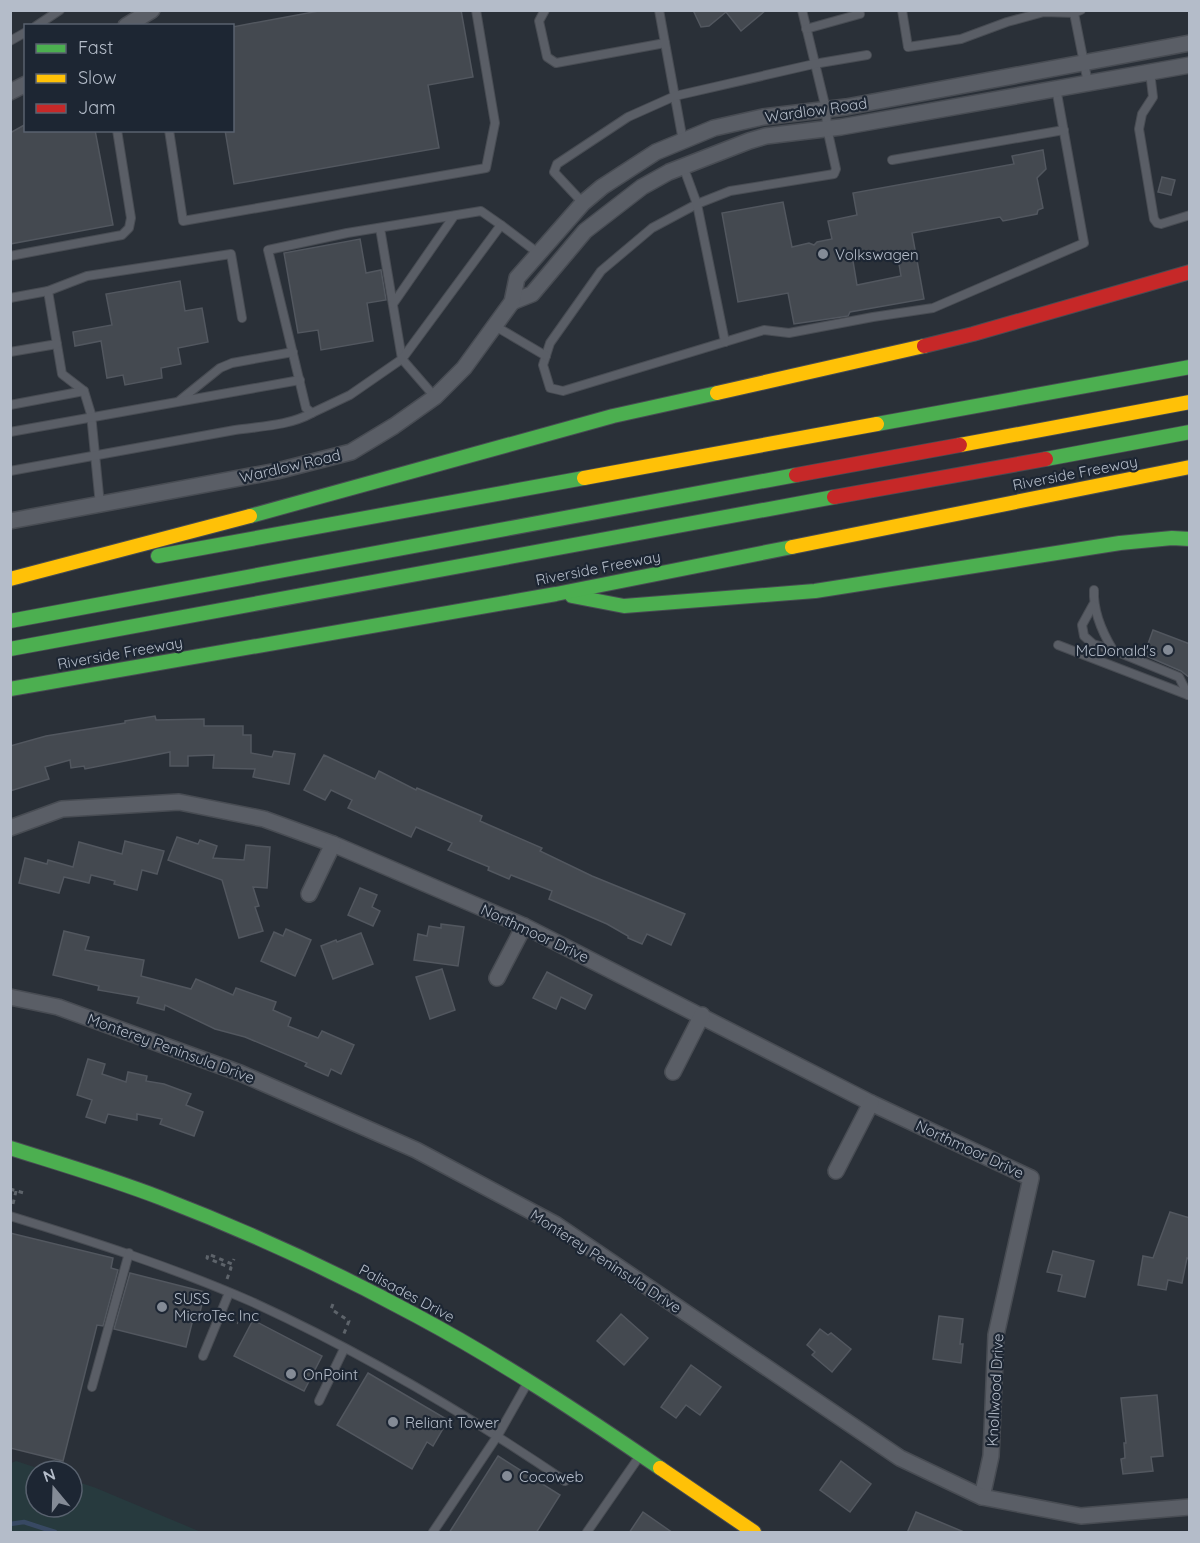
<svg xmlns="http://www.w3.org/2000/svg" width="1200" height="1543" font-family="Quicksand,sans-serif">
<rect width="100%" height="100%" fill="#2a3038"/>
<path fill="#273a3e" d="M16 1461 46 1471H36V1507H72V1480L96 1488 201 1532H11V1463Z"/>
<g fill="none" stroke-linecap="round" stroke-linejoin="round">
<path stroke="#384963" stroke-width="4.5" d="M10 1524 24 1522 55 1532"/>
</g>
<g fill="#444950" stroke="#52575f" stroke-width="1.5" fill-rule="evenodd">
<path d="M324 10H461L473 77 428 85 439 148 234 184 225 130H232V27Z"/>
<path d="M693 10H766L741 31 726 12 709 26 701 27Z"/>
<path d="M26 124V130H95L113 225 10 244V133Z"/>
<path d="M1043 150 1046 169 1037 178 1043 208 1038 210 1037 214 1003 221 1000 217 912 233 924 299 850 312 848 316 794 324 788 293 738 302 722 213 783 202 792 247 809 243 814 245 817 242 832 239 828 221 857 215 853 193 1014 164 1012 156ZM897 252 901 276 857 285 853 261Z"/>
<path d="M1162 177 1175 180 1171 195 1158 192Z"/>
<path d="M360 239 366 273 381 270 386 300 367 303 373 341 321 350 318 330 298 333 284 253Z"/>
<path d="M180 281 185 311 202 308 208 342 178 348 181 364 161 368 162 378 125 385 123 375 107 378 101 341 75 346 73 332 112 325 106 294Z"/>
<path d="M1153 630 1190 644V678L1181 671 1144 655Z"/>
<path d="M155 716 156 720 204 719V726H243V735H251V753L272 757 274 751 295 754 289 784 253 777 255 769 213 768 214 755 188 756V766H170V752L85 769 84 766 71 768 70 760 45 767 49 779 10 791V746L46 736 125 723V721Z"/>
<path d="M324 755 375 779 379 771 416 790 417 788 482 816 480 821 542 848 540 851 592 876 685 914 671 945 647 934 642 944 628 938V936L607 924 549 899 552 891 511 875 509 879 488 870 489 867 448 850 452 843 416 827 411 837 348 808 352 800 331 790 325 800 304 790Z"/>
<path d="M177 837 198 844 200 840 217 846 213 858 244 860 246 845 270 847 267 888 253 887 259 906 255 907 263 931 239 938 222 880 168 860Z"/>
<path d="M125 841 164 851 157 874 142 870 137 890 114 884 115 881 91 875 89 883 64 877 59 893 19 883 25 858 47 864 48 860 73 867 79 842 122 854Z"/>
<path d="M360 888 377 895 372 907 380 911 373 926 348 915Z"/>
<path d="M441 924 464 927 458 966 414 960 418 934 427 936 429 926 441 928Z"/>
<path d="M286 929 311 940 295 976 261 961 274 932 283 936Z"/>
<path d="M64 931 89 937 85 950 144 960 141 976 191 989 196 979 233 995 236 988 276 1002 273 1010 291 1018 288 1026 318 1038 322 1031 354 1045 341 1074 331 1069 328 1076 305 1066 307 1063 245 1037 215 1029 165 1005 164 1010 137 1003 139 997 98 990 99 986 53 975Z"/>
<path d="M361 933 373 964 333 979 321 946 336 940 337 942Z"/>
<path d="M442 969 455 1010 430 1019 416 977Z"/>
<path d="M547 972 592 995 585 1009 561 997 556 1009 533 998Z"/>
<path d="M88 1059 105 1064 102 1074 126 1082 128 1072 147 1076 146 1081 164 1084 191 1094 186 1105 203 1112 194 1136 160 1124 162 1119 137 1114V1120L108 1114 105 1123 86 1117 92 1100 77 1095Z"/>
<path d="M1170 1212 1190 1218V1259L1187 1258 1182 1283 1168 1280 1166 1290 1138 1285 1143 1256 1153 1258Z"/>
<path d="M10 1233 113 1258 111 1268 118 1270 103 1326 97 1325 63 1461 10 1448Z"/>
<path d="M1053 1251 1094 1261 1085 1297 1058 1291 1062 1275 1047 1272Z"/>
<path d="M130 1273 205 1292 198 1320 193 1319 186 1347 114 1329Z"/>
<path d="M621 1314 648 1338 624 1365 597 1341Z"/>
<path d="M939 1316 963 1319 960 1344H963L961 1363 933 1359Z"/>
<path d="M253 1320 322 1356 304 1391 234 1356Z"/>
<path d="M820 1329 828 1335 831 1333 851 1349 832 1372 812 1355 815 1352 807 1345Z"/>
<path d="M691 1365 721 1387 700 1415 686 1405 676 1418 661 1407Z"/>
<path d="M368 1373 448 1420 433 1446 427 1442 412 1469 337 1425Z"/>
<path d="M1157 1395 1163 1456 1151 1457 1153 1471 1123 1474 1121 1459 1125 1458 1124 1443H1126L1121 1398Z"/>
<path d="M498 1456 560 1495 536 1533H449Z"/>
<path d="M841 1461 871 1484 850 1512 820 1490Z"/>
<path d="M643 1512 673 1533H629Z"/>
<path d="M916 1512 964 1532V1533H907Z"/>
</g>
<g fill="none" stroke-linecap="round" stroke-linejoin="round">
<g stroke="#484c53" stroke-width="10">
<g id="lane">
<path d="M545 10 539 21 547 57 556 63 665 43"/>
<path d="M659 10 683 141"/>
<path d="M802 10 826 109 827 128 836 169 834 174 730 191 697 204 652 228 601 271 550 343 543 365 550 388 563 391 764 330 789 333 873 317 933 308 1084 243 1056 88"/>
<path d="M902 10 908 47 961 39 1007 22 1044 12 1074 13 1081 10"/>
<path d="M1074 13 1088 83"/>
<path d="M36 26 60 10"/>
<path d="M806 29 860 14"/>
<path d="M10 41 26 32"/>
<path d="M1150 72 1153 97 1142 114 1139 129 1154 219 1157 223 1161 224 1190 215"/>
<path d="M169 130 183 221 486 168 495 123 476 10"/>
<path d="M892 160 1064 130"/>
<path d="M683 166 697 204 725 342"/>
<path d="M583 203 554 172 557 164 628 117 675 96 814 64 867 55"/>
<path d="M380 228 402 359 350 395 312 413 306 408 268 250 347 233 481 211 501 225"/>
<path d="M10 256 122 235 129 228 131 218 117 130"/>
<path d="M48 291 87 276 231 254 242 318"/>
<path d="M10 298 48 291 62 374 84 391 91 414 100 505"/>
<path d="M393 304 454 216"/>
<path d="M495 326 546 356"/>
<path d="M10 352 57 344"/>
<path d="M435 397 402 359 501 225 538 253"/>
<path d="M179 401 220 368 232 363 293 352"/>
<path d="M10 405 84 391"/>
<path d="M10 432 300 380"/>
<path d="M10 471 235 430C262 426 288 426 312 413"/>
<path d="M1094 590C1093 611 1102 632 1113 650L1179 677 1188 695"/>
<path d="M1093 605 1082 625 1084 636 1093 644 1113 650"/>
<path d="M1058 645 1188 695"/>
<path d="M10 1216C91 1241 172 1267 250 1301 359 1351 465 1413 565 1481"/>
<path d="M203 1356 229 1293"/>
<path d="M92 1387 129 1253"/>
<path d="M319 1401 344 1349"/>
<path d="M433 1532 498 1435 528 1382"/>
<path d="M587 1532 639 1457"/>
</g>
</g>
<g stroke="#484c53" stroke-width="18">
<g id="street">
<path d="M126 26 152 10"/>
<path d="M10 92 26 84"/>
<path d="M512 302 532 294 585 231 642 187 669 172 749 141 766 136 841 127 1190 65"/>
<path d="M10 521 277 471 351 452 394 426 435 397 464 368 512 302 517 278 583 203 602 187 656 152 714 128 763 117 846 107 1190 43"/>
<path d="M10 828 62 809 179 802 264 819 333 844 524 926 871 1103 1031 1178 996 1335 991 1456 982 1497"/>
<path d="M309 894 333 844"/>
<path d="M497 978 524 926"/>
<path d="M10 997 58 1007 240 1073 416 1150 555 1224 900 1458 982 1497 1081 1516 1190 1507"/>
<path d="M673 1072 702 1015"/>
<path d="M836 1171 871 1103"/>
</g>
</g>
<g stroke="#484c53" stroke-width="16">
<g id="fast">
<path d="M877 424 1190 367"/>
<path d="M1046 459 1190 432"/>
<path d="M250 516 613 416 717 393"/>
<path d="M158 556 584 478"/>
<path d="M572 596 624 606 815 591 1120 543 1172 538 1190 539"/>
<path d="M10 621 796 475"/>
<path d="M10 649 834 497"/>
<path d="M10 689 556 594 792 547"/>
<path d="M10 1148C61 1164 112 1179 161 1198 249 1232 334 1271 417 1316 501 1361 581 1414 660 1468"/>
</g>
</g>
<g stroke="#484c53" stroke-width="16">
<g id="slow">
<path d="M717 393 924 346"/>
<path d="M960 445 1190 402"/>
<path d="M584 478 877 424"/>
<path d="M792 547 1190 467"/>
<path d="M10 579 250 516"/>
<path d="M660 1468 754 1532"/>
</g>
</g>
<g stroke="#484c53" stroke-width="16">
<g id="jam">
<path d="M924 346 973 334 1190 272"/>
<path d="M796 475 960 445"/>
<path d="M834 497 1046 459"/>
</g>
</g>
<g stroke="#5d636a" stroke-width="3" stroke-dasharray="4.5 4.5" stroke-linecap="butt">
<path d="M10 1189 24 1193"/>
<path d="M13 1204 16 1191"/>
<path d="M227 1279 231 1268 207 1258 208 1254 232 1264 234 1259"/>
<path d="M333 1304 331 1309 349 1321 343 1336"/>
<path d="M229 1319 238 1323"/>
<path d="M342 1374 353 1380"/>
</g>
<use href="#lane" stroke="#5a5e66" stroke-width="8"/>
<use href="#street" stroke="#5a5e66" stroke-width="15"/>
<use href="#fast" stroke="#4caf50" stroke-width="14"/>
<use href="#slow" stroke="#ffc107" stroke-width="14"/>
<use href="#jam" stroke="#c62828" stroke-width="14"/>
</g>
<g fill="#848b96" stroke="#1d2633" stroke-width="2">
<circle cx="823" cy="254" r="6"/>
<circle cx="1168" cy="650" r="6"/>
<circle cx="162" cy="1307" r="6"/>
<circle cx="291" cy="1374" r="6"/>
<circle cx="393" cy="1422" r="6"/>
<circle cx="507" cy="1476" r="6"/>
</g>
<g text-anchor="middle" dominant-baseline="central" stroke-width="4.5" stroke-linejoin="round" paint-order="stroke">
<g font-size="15" fill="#b4bcc9" stroke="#1d2633">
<text transform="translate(816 110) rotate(-8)">Wardlow Road</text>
<text transform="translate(290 466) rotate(-13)">Wardlow Road</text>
<text transform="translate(1075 473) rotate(-11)">Riverside Freeway</text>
<text transform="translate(598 568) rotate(-11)">Riverside Freeway</text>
<text transform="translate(120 653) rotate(-10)">Riverside Freeway</text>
<text transform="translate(535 933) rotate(25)">Northmoor Drive</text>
<text transform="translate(171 1048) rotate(20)">Monterey Peninsula Drive</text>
<text transform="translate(970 1149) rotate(25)">Northmoor Drive</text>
<text transform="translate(606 1261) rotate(33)">Monterey Peninsula Drive</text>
<text transform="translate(407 1293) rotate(28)">Palisades Drive</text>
<text transform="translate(995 1390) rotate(-87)">Knollwood Drive</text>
</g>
<g font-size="15" fill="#b4bcc9" stroke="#1d2633" text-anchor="start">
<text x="835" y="254">Volkswagen</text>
<text x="1156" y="650" text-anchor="end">McDonald's</text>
<text x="174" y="1298">SUSS<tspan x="174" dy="17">MicroTec Inc</tspan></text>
<text x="303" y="1374">OnPoint</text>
<text x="405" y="1422">Reliant Tower</text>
<text x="519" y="1476">Cocoweb</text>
</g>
</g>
<rect width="1200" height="1543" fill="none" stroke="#b4bcc9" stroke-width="24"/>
<rect x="24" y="24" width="210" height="108" fill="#1d2633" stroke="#59626f" stroke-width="1.5"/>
<rect x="36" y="44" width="30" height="9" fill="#4caf50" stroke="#59626f" stroke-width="1.5"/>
<text x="78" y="54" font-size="18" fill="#b4bcc9">Fast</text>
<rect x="36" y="74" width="30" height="9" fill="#ffc107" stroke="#59626f" stroke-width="1.5"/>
<text x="78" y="84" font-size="18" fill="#b4bcc9">Slow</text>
<rect x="36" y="104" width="30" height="9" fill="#c62828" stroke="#59626f" stroke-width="1.5"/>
<text x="78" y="114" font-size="18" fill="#b4bcc9">Jam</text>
<g transform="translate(54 1489) rotate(341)"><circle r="28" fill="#1d2633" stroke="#59626f" stroke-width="1.5"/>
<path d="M0-4.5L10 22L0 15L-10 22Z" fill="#848b96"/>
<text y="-9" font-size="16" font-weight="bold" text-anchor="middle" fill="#b4bcc9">N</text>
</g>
</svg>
